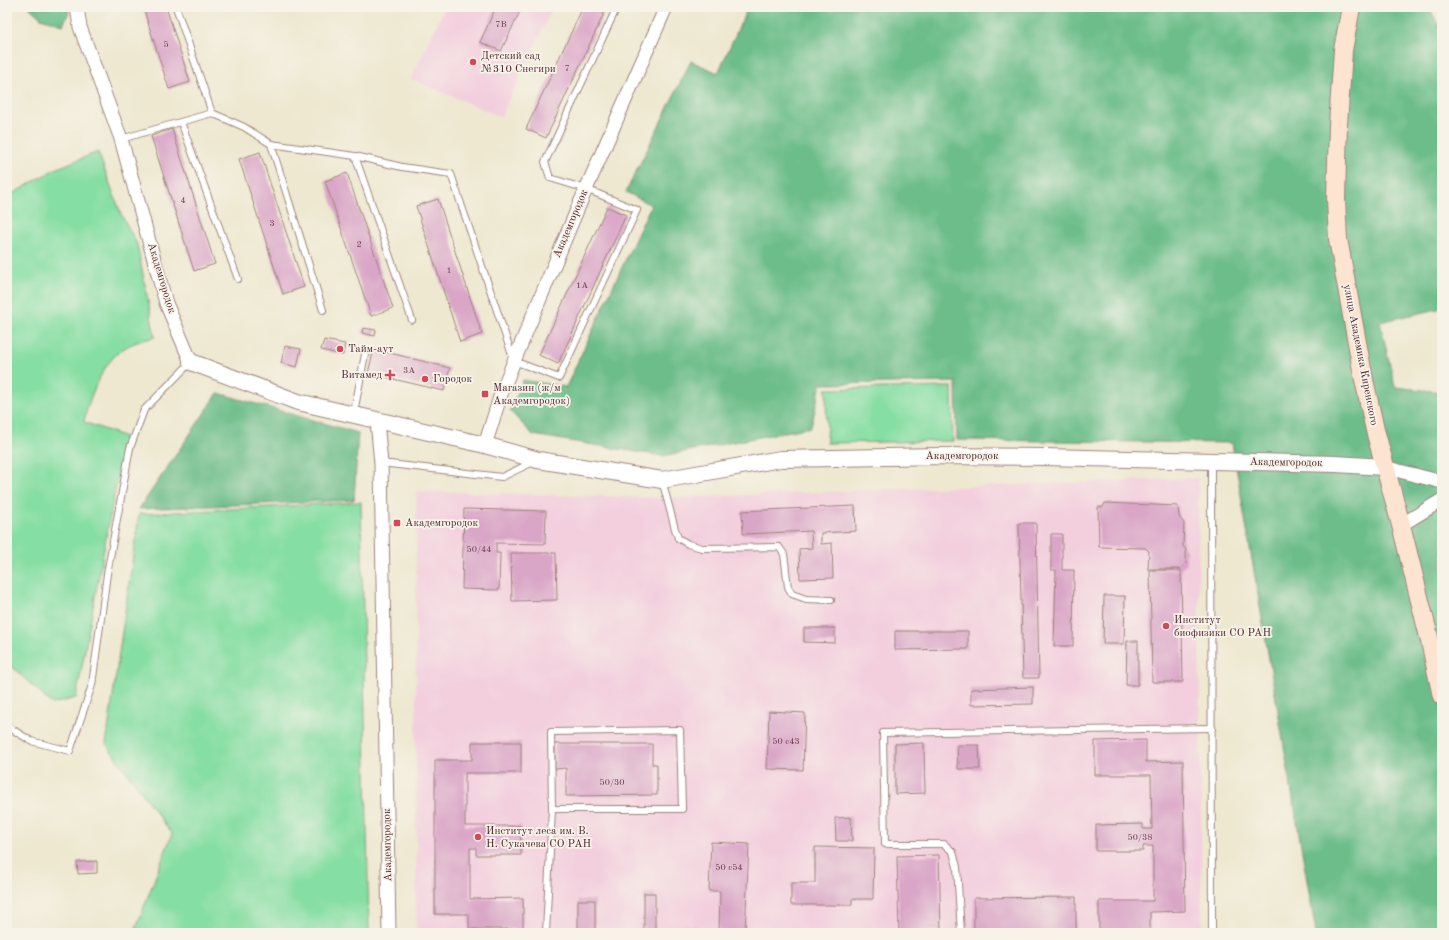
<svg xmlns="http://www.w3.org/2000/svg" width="1449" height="940" font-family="'Old Standard TT',serif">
<rect width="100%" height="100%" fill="#f7f3e8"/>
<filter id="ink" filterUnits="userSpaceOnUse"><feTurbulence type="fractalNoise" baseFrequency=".025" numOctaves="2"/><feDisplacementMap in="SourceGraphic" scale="8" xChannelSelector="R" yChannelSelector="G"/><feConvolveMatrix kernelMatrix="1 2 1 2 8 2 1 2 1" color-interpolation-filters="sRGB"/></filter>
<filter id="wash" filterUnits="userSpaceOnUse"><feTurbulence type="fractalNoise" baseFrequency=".012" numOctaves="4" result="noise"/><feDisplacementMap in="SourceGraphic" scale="16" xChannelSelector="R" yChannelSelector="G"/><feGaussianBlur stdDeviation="0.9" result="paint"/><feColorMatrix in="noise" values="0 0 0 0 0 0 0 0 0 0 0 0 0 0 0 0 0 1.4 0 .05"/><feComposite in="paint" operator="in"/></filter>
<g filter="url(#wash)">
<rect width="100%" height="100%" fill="#eee8d0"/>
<g fill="#f3cfde">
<path d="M445 7H553L501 117 411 79Z"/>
<path d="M1198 478 1202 933H416V491L664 498Z"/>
</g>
<g fill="#85dea3" stroke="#687e67">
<path d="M98 152 121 214 137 244 155 337C144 340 133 342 123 349 103 362 88 399 84 422L125 437 76 698 52 704 7 662V197L55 169Z"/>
<path d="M952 387 953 441 827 443 826 389Z"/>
<path d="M361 502 369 933H134L172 834 106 744 139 514Z"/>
</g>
<g fill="#6cbd89" stroke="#5b6e5a">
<path d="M29 7H69V12L63 25 41 18Z"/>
<path d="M748 7H1425L1430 9 1442 32V308L1380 322 1395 387 1442 392V933H1316L1232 443 957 440 956 382 821 384 811 427 662 456 533 435 510 411 523 380 566 387 651 205 626 192 691 61 718 73Z"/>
<path d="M218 393 358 433 354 500 139 509Z"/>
</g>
<g id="blocks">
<g fill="#daa6c7">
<path d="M143 7H166L190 82 169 89Z"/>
<path d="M496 7H522L501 51 480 42Z"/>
<path d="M583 7H607L546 138 526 129Z"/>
<path d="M172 129 215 264 194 271 151 136Z"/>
<path d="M260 152 304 287 283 294 239 159Z"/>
<path d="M347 173 393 308 371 316 325 181Z"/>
<path d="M438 199 482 334 460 342 416 206Z"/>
<path d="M607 207 626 215 558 364 539 355Z"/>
<path d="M363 328 376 330 375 336 362 333Z"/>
<path d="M324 340 345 344 343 355 321 350Z"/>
<path d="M285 346 301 349 297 367 281 363Z"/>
<path d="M374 349 450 368 444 391 368 373Z"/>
<path d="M1105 503 1178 506 1179 517 1184 523 1183 546 1186 550V564L1180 569H1148L1149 551 1145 548 1099 547 1098 507H1103Z"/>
<path d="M855 506 856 531 821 533V544L832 543 833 578 800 579 799 549 812 548 811 531 743 534 742 511Z"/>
<path d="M464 509 546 511 545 544 496 543V553H500L499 590 462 589Z"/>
<path d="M1019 523H1036L1039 678H1023Z"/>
<path d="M1051 534H1062V570H1074L1073 646H1054L1056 570H1051Z"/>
<path d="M511 553H556L557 600 512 601Z"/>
<path d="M1150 570H1181L1183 682H1152Z"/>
<path d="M1104 596H1125L1124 644H1103Z"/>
<path d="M804 628H835V643L804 642Z"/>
<path d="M895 631H968V649L895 650Z"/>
<path d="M1127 641H1138V685H1126Z"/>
<path d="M1033 687V704L971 705V689Z"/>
<path d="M769 711 805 713 803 770 767 769Z"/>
<path d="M1146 740V762L1183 761 1185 911 1150 912V932L1099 933V901H1153V846H1143V851H1096V825L1143 824V829H1152L1151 775H1095V741Z"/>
<path d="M472 742H521V773H465V826H521V855H476V848H470V899L523 898V929H469V914H435V760H472Z"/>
<path d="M924 743 925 793 895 794V744Z"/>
<path d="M555 744H652V764H657V795L566 796V768L555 769Z"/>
<path d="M957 745H979L980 769H958Z"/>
<path d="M851 817 852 841H836L835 818Z"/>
<path d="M711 842 749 844 745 933H719L720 891H709Z"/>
<path d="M815 847 874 848 873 899H852V905H791V883H815Z"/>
<path d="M939 855 941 931 899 932 897 856Z"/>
<path d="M97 861V873L78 874 77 862Z"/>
<rect x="644" y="893" width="11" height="40"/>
<path d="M1076 897V933H974V898Z"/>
<rect x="578" y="900" width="17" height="33"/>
<path d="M686 929 705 931V933H686Z"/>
</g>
</g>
</g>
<g filter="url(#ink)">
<use href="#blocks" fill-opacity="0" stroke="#9c847e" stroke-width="1"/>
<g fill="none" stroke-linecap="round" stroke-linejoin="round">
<g stroke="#9c847e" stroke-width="8">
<g id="service">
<path d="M176 7 212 113"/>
<path d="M181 122 238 279"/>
<path d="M121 139 212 113 244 127 271 144 355 156 402 167 451 174 514 361 559 378 637 210 586 189 550 178 545 162 617 7"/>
<path d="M271 144 323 310"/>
<path d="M355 156 412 320"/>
<path d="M354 413 365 354"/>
<path d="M1211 461 1212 933"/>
<path d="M381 463 502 477 533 462"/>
<path d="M662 480 675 529 678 538 688 544 702 548 779 547 784 554 788 587 792 594 806 599 831 600"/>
<path d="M7 726 31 741 70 751 92 685 107 574 130 448 144 410 191 362"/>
<path d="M546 933 552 809 551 732 680 730 682 809H552"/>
<path d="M961 933 957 867 953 852 944 844H885L883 733 1212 728"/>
</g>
</g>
<g stroke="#9c847e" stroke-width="15">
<g id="minor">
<path d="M77 7 80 27 121 139 166 303 191 362"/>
<path d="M377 421 381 463 389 933"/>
<path d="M485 445 501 394 514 361 580 203 666 7"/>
<path d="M1384 467 1442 482"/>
<path d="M1401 525 1442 500"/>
</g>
</g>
<g stroke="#9c847e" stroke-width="18">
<path id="tertiary" d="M191 362 298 402 485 445 538 460 662 480 781 459 939 456 1044 457 1336 464 1384 467"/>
</g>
<g stroke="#9c847e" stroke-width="20">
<path id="secondary" d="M1351 7 1343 50 1338 125 1336 199 1338 239 1363 375 1375 430 1401 525 1430 641 1442 696"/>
</g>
<use href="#service" stroke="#fff" stroke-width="6"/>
<use href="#minor" stroke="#fff" stroke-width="13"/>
<use href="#tertiary" stroke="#fff" stroke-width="16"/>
<use href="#secondary" stroke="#fde4d1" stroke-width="18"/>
</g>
</g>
<g fill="#d1495b" stroke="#f7f3e8" stroke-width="1.5">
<circle cx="473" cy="62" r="4"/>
<circle cx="340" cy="349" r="4"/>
<path d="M388 369h4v4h4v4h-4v4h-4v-4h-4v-4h4z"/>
<circle cx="425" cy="379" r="4"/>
<rect x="481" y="390" width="8" height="8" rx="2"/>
<rect x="393" y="519" width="8" height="8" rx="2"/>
<circle cx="1166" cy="626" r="4"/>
<circle cx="478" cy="837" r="4"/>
</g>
<g text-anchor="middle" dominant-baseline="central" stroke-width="3.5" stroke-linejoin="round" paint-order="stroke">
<g font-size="9" fill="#6e4152">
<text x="501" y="24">7В</text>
<text x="166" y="44">5</text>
<text x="567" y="68">7</text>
<text x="183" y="200">4</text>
<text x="272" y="223">3</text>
<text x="359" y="244">2</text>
<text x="449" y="270">1</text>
<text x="582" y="285">1А</text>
<text x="409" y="370">3А</text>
<text x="479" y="549">50/44</text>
<text x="786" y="741">50 с43</text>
<text x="612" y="782">50/30</text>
<text x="1140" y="837">50/38</text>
<text x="729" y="867">50 с54</text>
</g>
<g font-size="11" fill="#4a1f2b" stroke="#f7f3e8" text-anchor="start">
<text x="481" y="56">Детский сад<tspan x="481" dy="13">№310 Снегири</tspan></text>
<text x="348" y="349">Тайм-аут</text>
<text x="382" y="375" text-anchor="end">Витамед</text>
<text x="433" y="379">Городок</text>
<text x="493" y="388">Магазин (ж/м<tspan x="493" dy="13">Академгородок)</tspan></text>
<text x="405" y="523">Академгородок</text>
<text x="1174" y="620">Институт<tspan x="1174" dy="13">биофизики СО РАН</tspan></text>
<text x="486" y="831">Институт леса им. В.<tspan x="486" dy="13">Н. Сукачева СО РАН</tspan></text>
</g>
<g font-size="11" fill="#4a1f2b" stroke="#f7f3e8">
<text transform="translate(571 224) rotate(-67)">Академгородок</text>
<text transform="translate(161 278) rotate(73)">Академгородок</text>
<text transform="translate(1360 355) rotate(79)">улица Академика Киренского</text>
<text x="962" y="456">Академгородок</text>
<text transform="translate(1286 463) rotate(1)">Академгородок</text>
<text transform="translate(388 845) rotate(-91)">Академгородок</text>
</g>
</g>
<rect width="1449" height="940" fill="none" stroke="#f7f3e8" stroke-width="24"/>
</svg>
